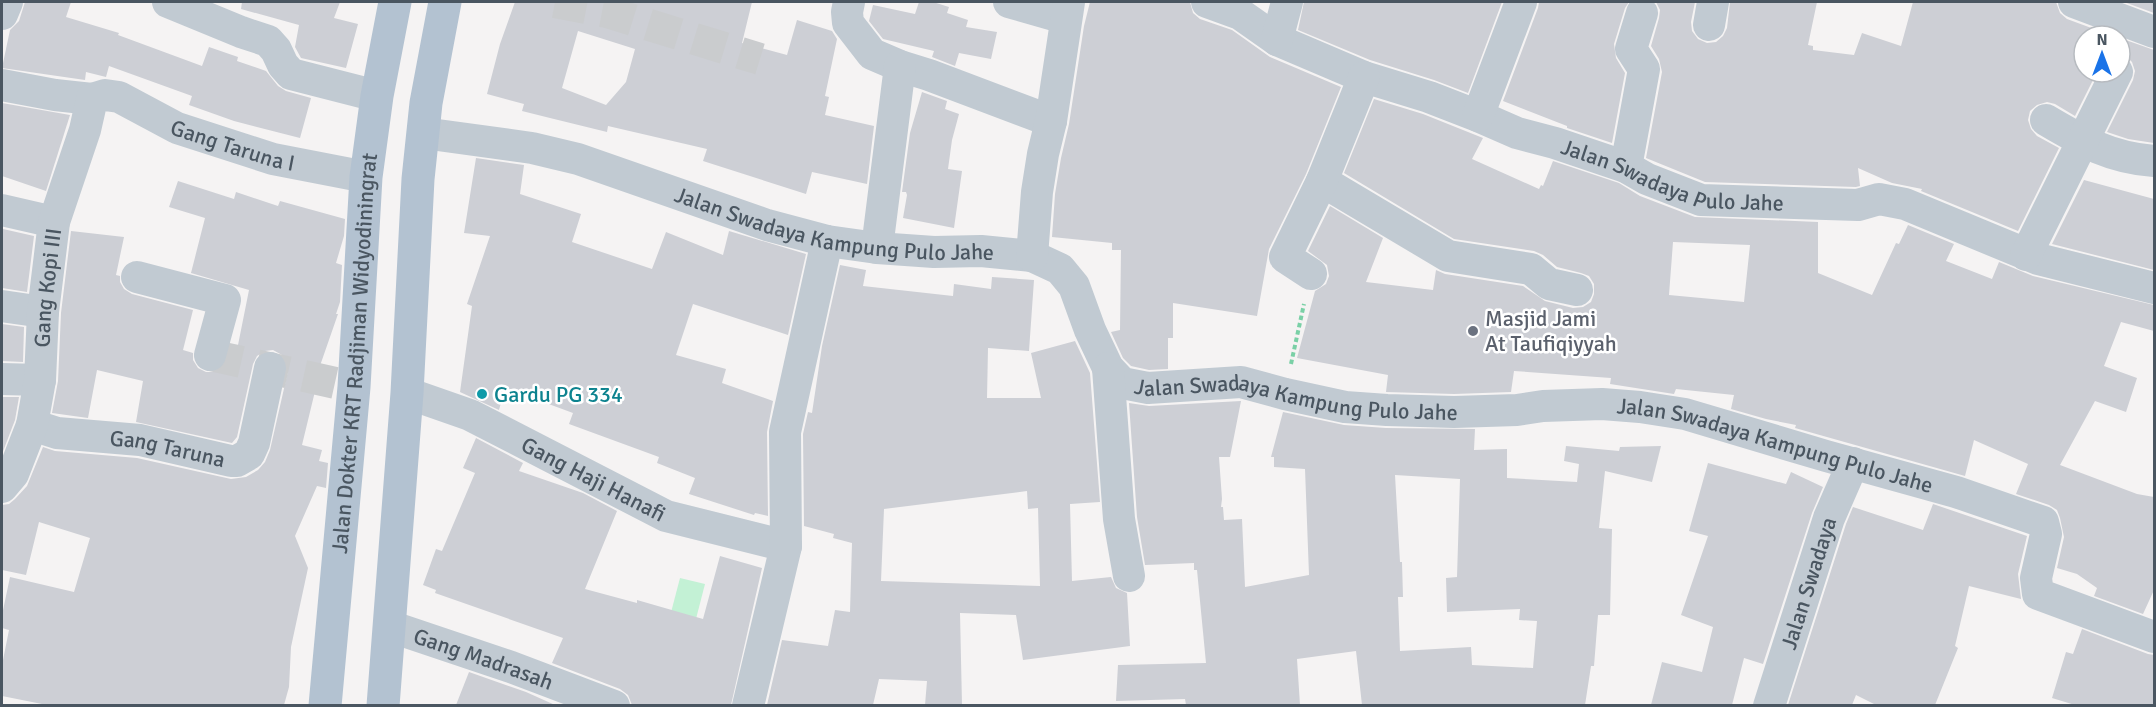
<svg xmlns="http://www.w3.org/2000/svg" width="2156" height="707" font-family="Signika,sans-serif">
<rect width="100%" height="100%" fill="#f5f3f3"/>
<path fill="#c3f1d5" d="M680 578 705 584 682 673 657 666Z"/>
<g fill="#cdcfd5" fill-rule="evenodd">
<path d="M25 2H71L66 17 119 33 118 35 202 66 209 47 238 57 237 61 266 71 278 86 286 91 311 98 300 138 234 121 189 105 192 96 109 66 106 77 86 72 85 80 2 68 10 30 19 21Z"/>
<path d="M242 2H340L334 18 358 24 346 68 301 58 295 47 299 25 241 9Z"/>
<path d="M515 2H752L742 43 787 55 797 20 832 31 837 39 825 96 829 97 825 115 874 126 867 184 812 172 806 194 703 161 707 149 608 126 607 132 550 118 522 111 524 104 487 94 500 44ZM578 31 635 49 626 82 606 105 562 88Z"/>
<path d="M919 2H933L949 7 947 13 968 20 966 27 997 32 991 59 959 53 955 66 932 57 934 51 883 39 869 21 873 5 915 14Z"/>
<path d="M1090 2H1190L1193 13 1200 19 1232 30 1270 57 1341 87 1306 174 1269 249 1257 316 1173 303V338H1168V369L1149 370 1131 366 1123 358 1111 332 1120 330 1121 250H1112V243L1052 237 1055 194 1061 158 1069 124 1084 26Z"/>
<path d="M1304 2H1502L1468 93 1434 80 1370 60 1298 30Z"/>
<path d="M1539 2H1629L1625 8 1614 44 1616 58 1625 73 1612 143 1567 128V126L1503 101 1538 8Z"/>
<path d="M1656 2H1695L1691 22 1692 31 1698 39 1707 43 1716 42 1723 36 1727 28 1730 2H1817L1808 45 1813 46V50L1854 55 1862 33 1901 46 1913 2H2056L2060 13 2067 19 2113 36H2084V72H2097L2075 116 2055 104 2047 102 2037 105 2030 111 2028 120 2031 129 2037 136 2059 148 2018 231 1921 191 1922 189 1892 183 1858 168 1860 186 1856 187 1705 182 1646 158 1662 72 1659 59 1651 46 1659 18 1660 10Z"/>
<path d="M2124 2H2154V13Z"/>
<path d="M2120 38 2154 50V143L2128 139 2107 132 2133 80 2135 71 2132 62 2126 56 2120 55Z"/>
<path d="M922 92 947 101 945 109 959 114 952 140 948 169 962 171 954 228 903 218 907 195 906 192H902L910 133Z"/>
<path d="M1374 99 1423 114 1483 138 1472 159 1539 189 1541 185 1543 186 1553 161 1619 183 1640 196 1695 217 1818 222V273L1872 295 1896 243 1899 244 1908 225 1954 244 1946 261 1992 279 1999 262 2033 276 2154 305V331L2121 322 2104 366 2137 378 2126 412 2095 401 2060 465 2137 494 2154 497V590L2143 614 2094 596 2097 588 2077 574 2057 568 2064 537 2060 518 2057 510 2049 505 2016 494 2028 464 1974 440 1965 476 1795 428 1796 425 1766 419 1731 409 1734 395 1676 389 1674 394 1610 384 1611 378 1514 371 1511 392 1454 394 1386 392 1388 375 1297 358 1315 291 1326 284 1329 276 1327 265 1308 251 1330 206 1383 238 1366 282 1433 290 1436 270 1445 274 1523 286 1545 301 1573 308 1583 307 1591 302 1594 294V284L1589 276 1581 273 1557 267 1543 255 1534 251 1454 239 1344 173ZM1673 242 1750 245 1744 302 1669 295Z"/>
<path d="M2 103 70 115 46 191 2 176Z"/>
<path d="M476 158 524 165 520 194 581 214 572 242 652 269 666 232 723 255 729 231 806 254 788 335 693 304 676 355 726 369 722 383 773 401 767 432 768 516 755 513 754 515 689 494 695 478 657 463 659 457 569 424 573 413 505 388 499 410 460 392 472 306 467 304 490 236 464 233Z"/>
<path d="M2084 180 2154 199V270L2052 244Z"/>
<path d="M178 181 234 199 236 192 278 206 280 201 345 219 344 236 336 263 342 265 340 302 336 314H338L314 383H317L302 445 322 450 319 461 328 463 326 488 317 486 295 536 308 568 291 647 289 687 284 705H47L2 696V665L9 630 2 628V615L10 577 74 592 90 538 39 522 26 575 2 570V505L9 504 15 499 27 486 43 447 55 451 137 458 231 479 246 477 258 470 265 462 270 450 288 371 287 363 282 355 273 350 265 351 257 356 253 364 237 437 232 443 136 422 143 381 97 370 88 418 52 413 58 381 61 313 71 231 124 237 116 275 120 276V282L124 289 132 294 193 310 183 350 193 353V360L198 368 206 372H214L222 368 226 363 234 365 249 290 191 273 205 218 169 207Z"/>
<path d="M3 229 34 236 27 292 2 288Z"/>
<path d="M840 265 866 270 863 286 953 296 954 284 991 289 992 277 1034 280 1029 351 988 348 987 398H1041L1031 353 1075 341 1090 373 1100 502 1070 504 1072 581 1111 577 1116 588 1127 593 1130 646 1023 660 1016 615 960 613 962 705H925L927 681 879 679 873 705H767L782 640 828 646 835 610 850 612 852 543 833 538 834 534 804 526 803 434 808 412 812 413 822 346ZM1027 491 1028 509 1038 508 1040 586 881 581 884 509Z"/>
<path d="M2 324 24 327 23 362 2 361Z"/>
<path d="M2 397H19L15 420 2 454Z"/>
<path d="M1241 401 1230 457H1219L1222 499 1221 507H1223L1224 520 1242 519 1245 587 1309 575 1305 469 1274 467V457H1271L1283 412 1344 425 1386 428 1475 429 1474 450 1507 449V478L1577 482 1579 464 1564 461 1566 446 1619 451 1620 447 1661 446 1652 482 1605 471 1599 528 1612 529 1610 615H1598L1594 666H1591L1585 705H1362L1356 651 1297 659 1300 705H1186L1185 699 1116 701 1118 665 1206 663 1197 570H1194V563L1145 565 1137 517 1129 403 1149 406ZM1395 475 1460 479 1457 577 1446 578 1447 612 1520 609 1519 620 1537 621 1533 668 1472 665 1471 647 1400 651 1398 597H1403L1402 562H1400Z"/>
<path d="M476 438 523 463 519 471 583 493 617 511 585 589 637 603V600L703 619 720 556 762 568 731 705H632L628 695 620 689 552 663 563 638 435 593 436 590 423 585 436 549 442 551 475 473 463 468Z"/>
<path d="M1708 463 1786 484 1791 472 1823 487 1812 513 1763 664 1744 658 1732 705H1651L1662 662 1702 672 1713 627 1681 615 1708 536 1689 531Z"/>
<path d="M1933 504 2027 536 2018 574 2021 599 1969 586 1955 646 1958 648 1935 705H1876L1856 695 1852 705H1788L1846 524 1853 507 1923 530Z"/>
<path d="M2082 629 2148 654 2154 655V705H2075L2052 698 2066 652 2073 654Z"/>
<path d="M469 672 526 692 555 705H456Z"/>
</g>
<g fill="none" stroke-linecap="round" stroke-linejoin="round">
<g stroke="#caccce" stroke-width="32" stroke-dasharray="32 16" stroke-linecap="butt">
<path d="M555 2 607 12 760 59"/>
<path d="M210 355 354 387"/>
</g>
<path stroke="#7ad0a6" stroke-width="4" stroke-dasharray="4.5 3" stroke-linecap="butt" d="M1291 364 1304 304"/>
<g stroke="#c1cad2" stroke-width="32">
<path d="M168 2 241 32 268 41 276 50 283 65 291 74 377 96"/>
<path d="M849 2 847 12 848 23 872 54 900 66 929 75 1051 121"/>
<path d="M1009 2 1065 18"/>
<path id="s1" d="M1207 2 1240 14 1277 40 1364 77 1429 97 1478 116 1517 133 1555 143 1626 167 1647 179 1701 200 1858 205 1879 199 1905 204 2038 259 2154 288"/>
<path d="M2074 2 2154 32"/>
<path d="M2 14 7 2"/>
<path d="M1709 25 1713 2"/>
<path d="M1277 40 1287 2"/>
<path d="M2 85 55 95 92 99"/>
<path d="M1478 116 1521 2"/>
<path d="M2046 120C2083 142 2111 158 2154 161"/>
<path id="s2" d="M423 133 532 148 578 159 767 225 827 241 877 248 934 252 981 251 1032 256 1060 269 1074 286 1090 330 1108 368 1122 383 1148 388 1241 382 1285 394 1345 407 1387 410 1454 412 1517 410 1543 406 1602 404 1640 407 1685 414 1826 456 1956 492 2043 522 2046 534 2036 578 2038 594 2154 637"/>
<path d="M1626 167 1644 69 1631 49 1642 13"/>
<path d="M1322 181 1448 256 1531 269 1549 284 1577 290"/>
<path d="M2 210 54 222"/>
<path d="M877 248 900 66"/>
<path d="M2026 255 2117 72"/>
<path d="M1032 256 1037 192 1043 154 1051 121 1069 2"/>
<path d="M1311 274 1285 257 1322 181 1364 77"/>
<path d="M137 277 225 300 210 355"/>
<path d="M2 306 43 312"/>
<path d="M1108 368 1119 519 1129 576"/>
<path d="M2 379 40 380"/>
<path id="s3" d="M407 393 470 415 666 516 786 546"/>
<path id="s4" d="M32 425 57 433 140 440 231 461H237L249 454 254 443 270 368"/>
<path id="s5" d="M2 487 13 474 32 425 40 380 43 312 54 222 85 130 92 99 105 95 119 97 177 128 273 159 366 177"/>
<path id="s6" d="M389 626 511 667 614 706"/>
<path d="M748 706 786 546 785 432 827 241"/>
<path id="s7" d="M1769 706 1829 518 1853 463"/>
</g>
<g stroke="#b3c2d1" stroke-width="33">
<path id="s8" d="M325 706 354 387 366 177 377 96 395 2"/>
<path d="M383 706 407 393 418 179 426 103 445 2"/>
</g>
</g>
<circle fill="#6b7280" stroke="#fff" stroke-width="2" cx="1473" cy="331" r="6"/>
<circle fill="#0f9aa8" stroke="#fff" stroke-width="2" cx="482" cy="394" r="6"/>
<g text-anchor="middle" dominant-baseline="central" stroke-width="5" stroke-linejoin="round" paint-order="stroke">
<g font-size="22" fill="#4a5661" stroke="#fff">
<text stroke="none"><textPath href="#s5" startOffset="555">Gang Taruna I</textPath></text>
<text stroke="none"><textPath href="#s1" startOffset="501">Jalan Swadaya Pulo Jahe</textPath></text>
<text stroke="none"><textPath href="#s2" startOffset="424">Jalan Swadaya Kampung Pulo Jahe</textPath></text>
<text stroke="none"><textPath href="#s5" startOffset="208">Gang Kopi III</textPath></text>
<text stroke="none"><textPath href="#s8" startOffset="354">Jalan Dokter KRT Radjiman Widyodiningrat</textPath></text>
<text stroke="none"><textPath href="#s2" startOffset="964">Jalan Swadaya Kampung Pulo Jahe</textPath></text>
<text stroke="none"><textPath href="#s2" startOffset="1450">Jalan Swadaya Kampung Pulo Jahe</textPath></text>
<text stroke="none"><textPath href="#s4" startOffset="138">Gang Taruna</textPath></text>
<text stroke="none"><textPath href="#s3" startOffset="206">Gang Haji Hanafi</textPath></text>
<text stroke="none"><textPath href="#s7" startOffset="129">Jalan Swadaya</textPath></text>
<text stroke="none"><textPath href="#s6" startOffset="100">Gang Madrasah</textPath></text>
</g>
<g font-size="22" fill="#5b616d" stroke="#fff" text-anchor="start">
<text x="1485" y="318">Masjid Jami<tspan x="1485" dy="25">At Taufiqiyyah</tspan></text>
</g>
<g font-size="22" fill="#0d838f" stroke="#fff" text-anchor="start">
<text x="494" y="394">Gardu PG 334</text>
</g>
</g>
<rect width="2156" height="707" fill="none" stroke="#4a5661" stroke-width="6"/>
<g transform="translate(2102 54)"><circle r="28" fill="#ffffff" stroke="#b7bbc0" stroke-width="1.5"/>
<path d="M0-4.5L10 22L0 15L-10 22Z" fill="#1a73e8"/>
<text y="-9" font-size="16" font-weight="bold" text-anchor="middle" fill="#4a5661">N</text>
</g>
</svg>
